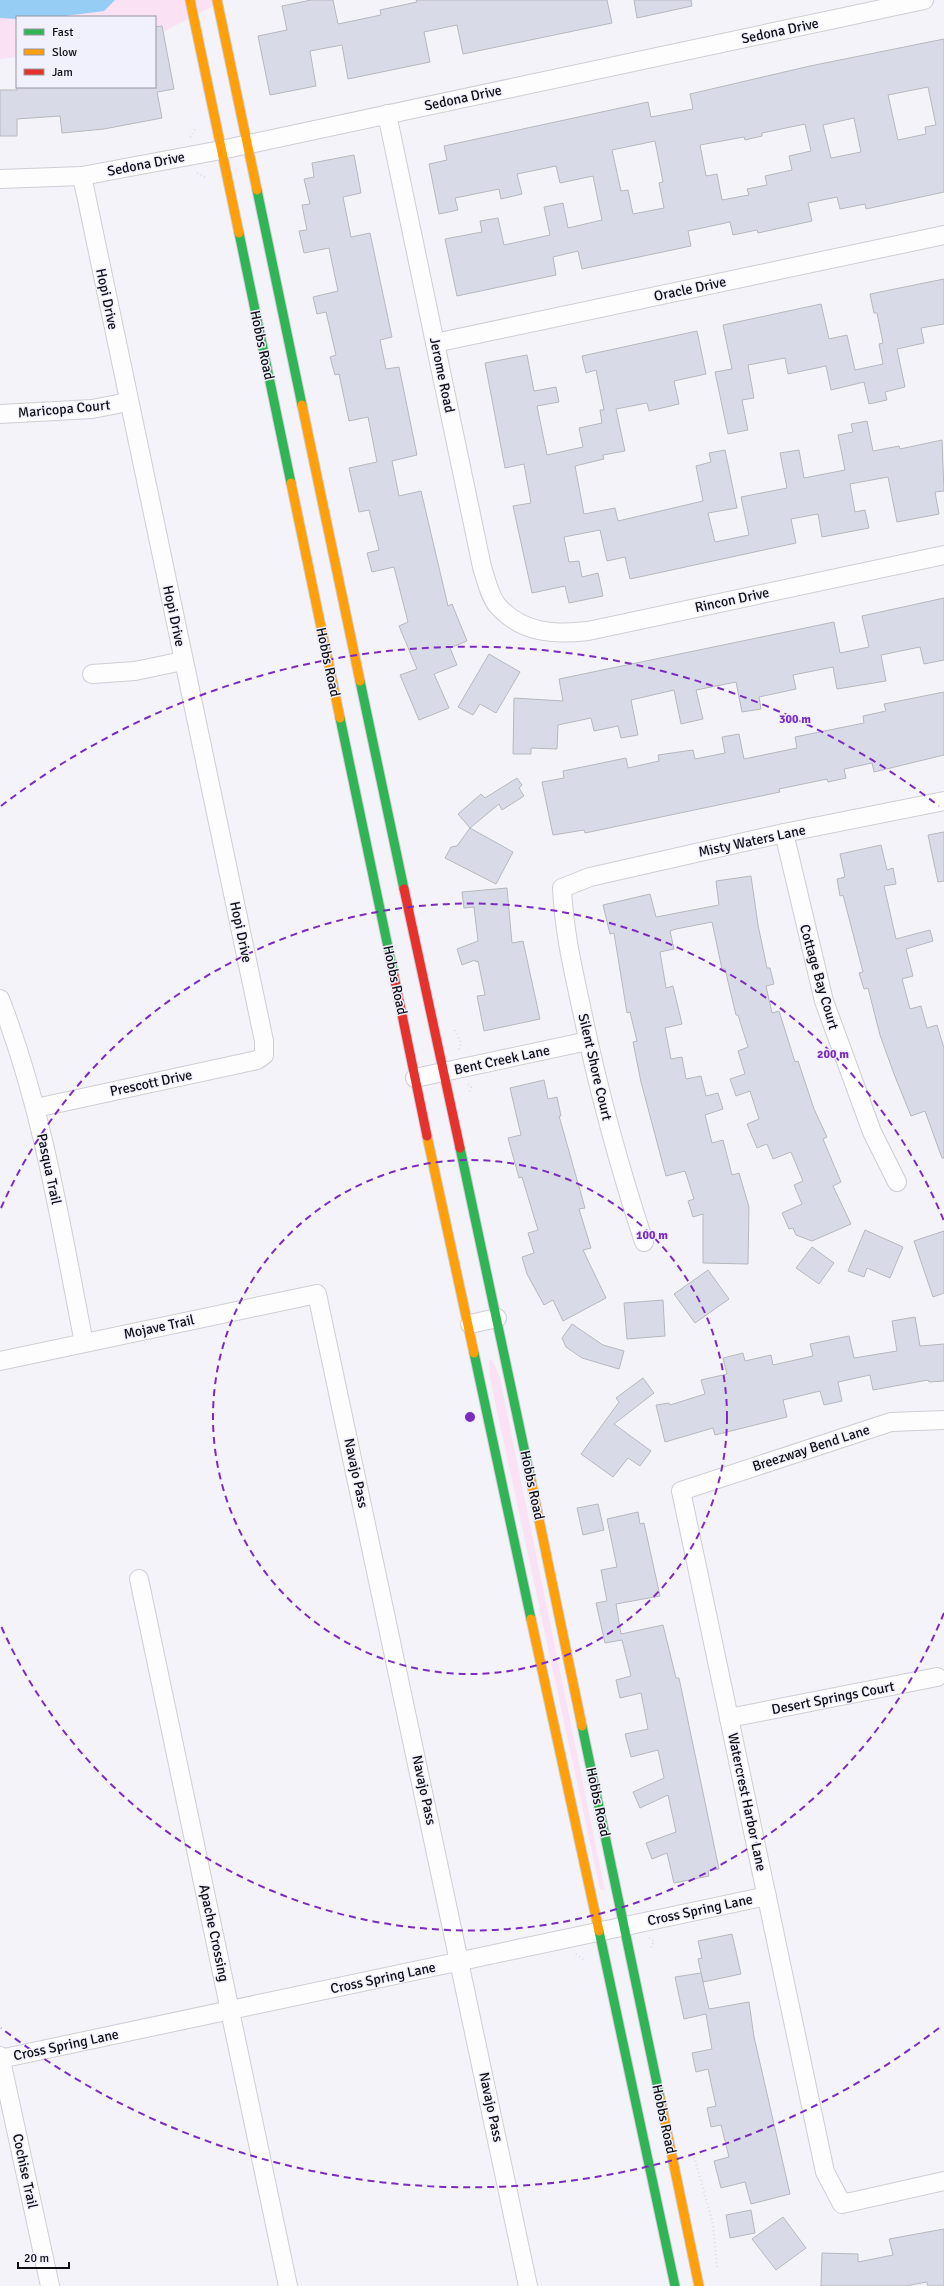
<svg xmlns="http://www.w3.org/2000/svg" width="944" height="2286" font-family="Signika,sans-serif">
<rect width="100%" height="100%" fill="#f4f3fa"/>
<g fill="#fae1f4">
<path d="M0 0H225L155 36V17H17V57L0 59Z"/>
<path d="M492 1359 500 1378 605 1891 600 1889 490 1378 489 1361Z"/>
</g>
<path fill="#95cdf4" d="M0 0H115L104 11 57 17H17V19L0 18Z"/>
<g fill="#d8dbe7" stroke="#b7b8be" fill-rule="evenodd">
<path d="M311 0H333L338 24 381 15 380 10 417 2 416 0H607L612 23 463 54 457 25 424 32 430 62 348 79 342 45 310 51 316 86 270 95 258 36 287 30 282 6Z"/>
<path d="M634 0H691L692 6 637 18Z"/>
<path d="M162 26 174 89 157 92 162 118 104 129 62 133 60 116 17 119V136H0V90H17V87H155V27Z"/>
<path d="M944 39V192L866 209 865 204 840 209 837 197 808 203 812 221 758 233 757 230 733 235 730 222 688 231 691 246 582 269 578 251 553 257 556 275 457 296 445 239 482 232 480 221 498 218 504 245 550 235 544 207 563 203 568 228 602 220 593 176 560 183 556 166 517 174 522 194 501 199 499 189 455 198 458 210 439 214 429 164 447 160 444 146 648 102 651 117 693 109 690 94 810 66ZM928 87 936 125 925 127 926 134 898 140 888 95ZM854 118 861 152 831 158 823 125ZM805 124 811 151 789 156 792 170 765 176 767 185 747 189 749 195 722 200 717 174 706 176 700 145 744 137 745 140 762 136V133ZM655 141 663 182 659 183 664 208 633 214 628 190 621 191 612 150Z"/>
<path d="M354 155 361 193 343 197 351 237 370 233 392 337 380 340 386 369 399 367 417 455 392 461 399 496 421 491 448 606 452 604 467 641 450 648 457 665 434 674 449 708 419 720 400 675 417 669 399 626 408 622 394 567 372 572 367 553 379 550 369 510 359 512 349 468 377 462 368 417 349 421 339 374 335 375 330 357 336 355 326 312 317 314 313 297 338 291 329 248 304 253 299 231 307 230 302 205 310 204 304 179 314 177 312 163Z"/>
<path d="M944 279V324L921 328 924 343 897 349 905 387 885 392 887 400 869 404 864 382 831 390 826 366 788 374 785 358 748 365 754 398 742 400 748 430 728 434 715 372 732 369 723 325 821 304 829 339 847 335 855 370 883 364 879 344 883 343 877 313H874L870 294Z"/>
<path d="M697 331 706 374 674 381 679 404 649 411 647 403 616 409 625 451 603 455 604 459 575 466 584 514 615 508 618 521 703 501 696 466 711 462 709 453 725 450 737 508 708 513 715 542 749 535 741 497 787 488 780 453 799 450 804 478 845 470 838 435 853 432 851 424 867 421 873 451 899 446 900 449 942 440 944 491 935 492 939 514 897 522 888 477 850 484 855 512 865 510 869 528 822 537 818 514 791 519 796 543 630 579 625 557 607 561 600 530 564 537 569 562 579 561 582 577 598 573 603 596 569 603 565 586 532 593 513 506 531 503 524 464 505 468 485 363 527 355 534 391 556 387 559 402 537 406 547 455 583 447 579 428 602 423 600 410H604L596 370 586 373 582 356Z"/>
<path d="M944 598V660L924 664 920 647 881 655 886 681 837 689 833 667 793 675 796 689 759 697 761 709 742 712 736 682 696 690 703 719 681 724 674 690 631 700 638 735 621 738 618 726 594 731 591 718 558 725 557 749 531 748V754H513L514 698 563 701 559 679 834 622 840 653 869 647 862 616Z"/>
<path d="M489 654 520 672 496 713 480 704 473 715 458 707Z"/>
<path d="M944 692V755L874 772 872 763 844 769 846 778 828 782 827 779 779 789 780 792 585 833 584 830 553 835 542 782 564 778 563 771 626 758 628 768 659 761 658 755 693 750 695 759 725 753 722 737 739 734 744 759 797 748 795 737 864 723 863 716 886 711 884 704Z"/>
<path d="M517 778 522 785 519 788 524 796 502 810 499 804 470 828 513 852 496 884 445 858 451 847 457 846 470 828 458 814 481 794 485 798Z"/>
<path d="M944 832V881L938 882 928 835Z"/>
<path d="M881 845 887 870 893 868 896 884 884 886 896 939 930 930 933 941 906 949 913 976 902 979 910 1009 921 1006 927 1028 937 1025 944 1048V1158H942L925 1111 911 1116 894 1074 880 1035 868 988 864 989 859 973 863 972 843 895 840 896 837 879 845 877 840 854Z"/>
<path d="M751 876 758 925 767 968H770L774 984 766 986 772 1013 779 1011 795 1062 798 1061 814 1109 827 1137 823 1139 841 1182 833 1186 851 1224 812 1241 796 1235 793 1228 789 1229 782 1213 802 1204 794 1185 803 1181 791 1152 773 1159 767 1144 757 1148 747 1124 759 1119 750 1091 736 1096 730 1079 745 1074 738 1051 748 1047 738 1015H736L725 969H722L712 922 676 929 670 931 674 949 660 952 666 988 673 986 682 1024 665 1028 671 1059 682 1057 686 1079 701 1076 706 1096 718 1093 723 1109 705 1115 712 1143 723 1140 732 1175 739 1173 749 1207 748 1264 703 1263V1214L693 1217 688 1201 694 1199 685 1171 666 1176 641 1082 633 1042 637 1041 630 1012 627 1013 614 933 610 934 603 905 650 894 656 917 719 905 716 881Z"/>
<path d="M507 888 512 943 523 941 540 1019 484 1031 477 996 485 995 478 961 476 962 475 960 462 965 457 949 478 941 474 907 464 908 462 892Z"/>
<path d="M544 1080 548 1099 557 1097 561 1116H559L585 1208 579 1209 591 1248 583 1250 606 1298 563 1321 553 1300 544 1305 527 1274 522 1257 534 1253 528 1233 538 1230 522 1177 519 1178 508 1138 521 1135 510 1088Z"/>
<path d="M865 1230 903 1247 890 1278 867 1268 864 1277 848 1271Z"/>
<path d="M944 1231V1293L933 1297 914 1241Z"/>
<path d="M812 1247 834 1263 819 1284 796 1268Z"/>
<path d="M708 1270 729 1299 695 1323 674 1294Z"/>
<path d="M663 1300 665 1336 627 1339 624 1303Z"/>
<path d="M915 1317 920 1346 944 1344V1381L929 1382 928 1380 873 1390 870 1375 838 1382 842 1401 824 1405 820 1391 783 1400 787 1417 715 1435 713 1428 665 1442 656 1405 669 1403 670 1405 705 1394 701 1380 727 1374 723 1358 743 1353 745 1361 771 1355 773 1365 813 1356 810 1344 849 1336 854 1358 897 1351 892 1321Z"/>
<path d="M572 1324 603 1345 624 1351 619 1369 582 1358 566 1347 562 1338Z"/>
<path d="M643 1378 654 1393 614 1424 651 1451 640 1466 628 1458 613 1477 581 1454 619 1402 616 1398Z"/>
<path d="M598 1504 604 1530 583 1535 577 1508Z"/>
<path d="M638 1512 640 1524 644 1523 660 1596 616 1604 621 1634 663 1625 676 1678H679L719 1869 708 1871 709 1876 674 1883 667 1853 652 1859 646 1843 676 1832 668 1795 640 1808 633 1792 664 1778 658 1750 631 1757 625 1734 648 1729 641 1693 620 1698 616 1680 631 1676 622 1640 605 1643 596 1603 607 1601 601 1570 617 1567 607 1519Z"/>
<path d="M732 1934 741 1974 703 1982 698 1959 702 1958 698 1941Z"/>
<path d="M701 1973 709 2009 749 2002 754 2037 790 2194 751 2204 745 2182 721 2188 714 2161 729 2157 721 2125 711 2127 707 2108 716 2106 708 2069 696 2072 692 2053 712 2049 706 2014 684 2019 675 1977Z"/>
<path d="M751 2210 755 2233 730 2238 726 2215Z"/>
<path d="M783 2217 806 2248 776 2270 752 2239Z"/>
<path d="M944 2229V2286H928L927 2282 905 2286H821L822 2253 858 2254V2262L893 2255 889 2239Z"/>
</g>
<g fill="none" stroke-linecap="round" stroke-linejoin="round">
<g stroke="#ceced3" stroke-width="20">
<g id="street">
<path d="M387 114 482 567C486 579 489 595 497 605 521 633 554 635 588 631L944 555"/>
<path d="M0 179 82 176 221 150 924 0"/>
<path d="M435 343 944 235"/>
<path d="M0 414 92 409 128 402"/>
<path d="M92 674 135 671 183 661"/>
<path d="M784 833 824 1001 872 1132 897 1182"/>
<path d="M0 999C43 1109 61 1227 84 1343"/>
<path d="M415 1078 588 1041"/>
<path d="M36 1108 257 1060 264 1055V1041L82 176"/>
<path d="M644 1242C619 1166 598 1089 582 1011 573 969 564 932 562 888L590 877 784 833 944 801"/>
<path d="M470 1324 497 1318"/>
<path d="M0 1361 317 1294 528 2286"/>
<path d="M944 1420 891 1422 681 1491 825 2172 842 2204 944 2181"/>
<path d="M139 1579 288 2286"/>
<path d="M729 1718 937 1677"/>
<path d="M0 2056 50 2286"/>
<path d="M0 2059 767 1896"/>
</g>
</g>
<g stroke="#ceced3" stroke-width="11">
<g id="fast">
<path d="M257 190 302 405"/>
<path d="M239 233 291 483"/>
<path d="M360 681 404 889"/>
<path d="M340 718 393 971"/>
<path d="M460 1148 531 1481"/>
<path d="M474 1353 531 1619"/>
<path d="M582 1726 660 2098"/>
<path d="M599 1931 675 2286"/>
</g>
</g>
<g stroke="#ceced3" stroke-width="11">
<g id="slow">
<path d="M190 0 239 233"/>
<path d="M217 0 257 190"/>
<path d="M302 405 360 681"/>
<path d="M291 483 340 718"/>
<path d="M427 1136 474 1353"/>
<path d="M531 1481 582 1726"/>
<path d="M531 1619 599 1931"/>
<path d="M660 2098 699 2286"/>
</g>
</g>
<g stroke="#ceced3" stroke-width="11">
<g id="jam">
<path d="M404 889 460 1148"/>
<path d="M393 971 427 1136"/>
</g>
</g>
<g stroke="#e0dfe1" stroke-width="2.5" stroke-dasharray="1 3" stroke-linecap="butt">
<path d="M190 137 196 128"/>
<path d="M197 173 207 178"/>
<path d="M455 1030 461 1043 458 1052"/>
<path d="M468 1084 471 1087 469 1093"/>
<path d="M649 1938 654 1941 650 1950"/>
<path d="M576 1954 585 1961"/>
<path d="M693 2153 713 2224 717 2267"/>
</g>
<use href="#street" stroke="#fdfdfe" stroke-width="18"/>
<use href="#fast" stroke="#30b455" stroke-width="9"/>
<use href="#slow" stroke="#ff9f0a" stroke-width="9"/>
<use href="#jam" stroke="#e5322d" stroke-width="9"/>
</g>
<g fill="none" stroke="#7b2cbf" stroke-width="2" stroke-dasharray="7 5">
<circle cx="470" cy="1417" r="257"/>
<path d="M944 1613A513 513 0 0 1 1 1626M1 1208A513 513 0 0 1 944 1221"/>
<path d="M939 2028A770 770 0 0 1 1 2028M1 806A770 770 0 0 1 939 806"/>
</g>
<g text-anchor="middle" dominant-baseline="central" stroke-width="3" stroke-linejoin="round" paint-order="stroke">
<g font-size="14" fill="#0e0e13" stroke="#f1f0fd">
<text transform="translate(780 31) rotate(-12)">Sedona Drive</text>
<text transform="translate(463 98) rotate(-12)">Sedona Drive</text>
<text transform="translate(146 164) rotate(-11)">Sedona Drive</text>
<text transform="translate(690 289) rotate(-12)">Oracle Drive</text>
<text transform="translate(107 299) rotate(78)">Hopi Drive</text>
<text transform="translate(262 345) rotate(78)">Hobbs Road</text>
<text transform="translate(442 375) rotate(78)">Jerome Road</text>
<text transform="translate(64 409) rotate(-5)">Maricopa Court</text>
<text transform="translate(732 600) rotate(-12)">Rincon Drive</text>
<text transform="translate(174 616) rotate(78)">Hopi Drive</text>
<text transform="translate(328 662) rotate(78)">Hobbs Road</text>
<text transform="translate(752 841) rotate(-12)">Misty Waters Lane</text>
<text transform="translate(241 932) rotate(78)">Hopi Drive</text>
<text transform="translate(819 977) rotate(74)">Cottage Bay Court</text>
<text transform="translate(395 980) rotate(78)">Hobbs Road</text>
<text transform="translate(502 1060) rotate(-12)">Bent Creek Lane</text>
<text transform="translate(595 1067) rotate(77)">Silent Shore Court</text>
<text transform="translate(151 1083) rotate(-12)">Prescott Drive</text>
<text transform="translate(49 1169) rotate(78)">Pasqua Trail</text>
<text transform="translate(159 1327) rotate(-12)">Mojave Trail</text>
<text transform="translate(811 1448) rotate(-18)">Breezway Bend Lane</text>
<text transform="translate(356 1473) rotate(78)">Navajo Pass</text>
<text transform="translate(532 1485) rotate(78)">Hobbs Road</text>
<text transform="translate(833 1698) rotate(-11)">Desert Springs Court</text>
<text transform="translate(424 1790) rotate(78)">Navajo Pass</text>
<text transform="translate(598 1802) rotate(78)">Hobbs Road</text>
<text transform="translate(747 1802) rotate(78)">Watercrest Harbor Lane</text>
<text transform="translate(700 1910) rotate(-12)">Cross Spring Lane</text>
<text transform="translate(214 1933) rotate(78)">Apache Crossing</text>
<text transform="translate(383 1978) rotate(-12)">Cross Spring Lane</text>
<text transform="translate(66 2045) rotate(-12)">Cross Spring Lane</text>
<text transform="translate(491 2107) rotate(78)">Navajo Pass</text>
<text transform="translate(664 2119) rotate(78)">Hobbs Road</text>
<text transform="translate(25 2171) rotate(78)">Cochise Trail</text>
</g>
</g>
<circle cx="470" cy="1417" r="6" fill="#7b2cbf" stroke="#f1f0fd" stroke-width="2"/>
<g font-size="12" text-anchor="middle" font-weight="bold" fill="#7b2cbf" stroke="#f1f0fd" stroke-width="3" stroke-linejoin="round" paint-order="stroke">
<text x="795" y="723">300 m</text>
<text x="833" y="1058">200 m</text>
<text x="652" y="1239">100 m</text>
</g>
<rect x="16" y="16" width="140" height="72" fill="#f1f0fd" stroke="#96969f"/>
<rect x="24" y="29" width="20" height="6" fill="#30b455" stroke="#96969f"/>
<text x="52" y="36" font-size="12" fill="#0e0e13">Fast</text>
<rect x="24" y="49" width="20" height="6" fill="#ff9f0a" stroke="#96969f"/>
<text x="52" y="56" font-size="12" fill="#0e0e13">Slow</text>
<rect x="24" y="69" width="20" height="6" fill="#e5322d" stroke="#96969f"/>
<text x="52" y="76" font-size="12" fill="#0e0e13">Jam</text>
<path d="M18 2262v6h51v-6" fill="none" stroke="#0e0e13" stroke-width="2"/>
<text x="24" y="2262" font-size="12" fill="#0e0e13" stroke="#f1f0fd" stroke-width="3" paint-order="stroke">20 m</text>
</svg>
